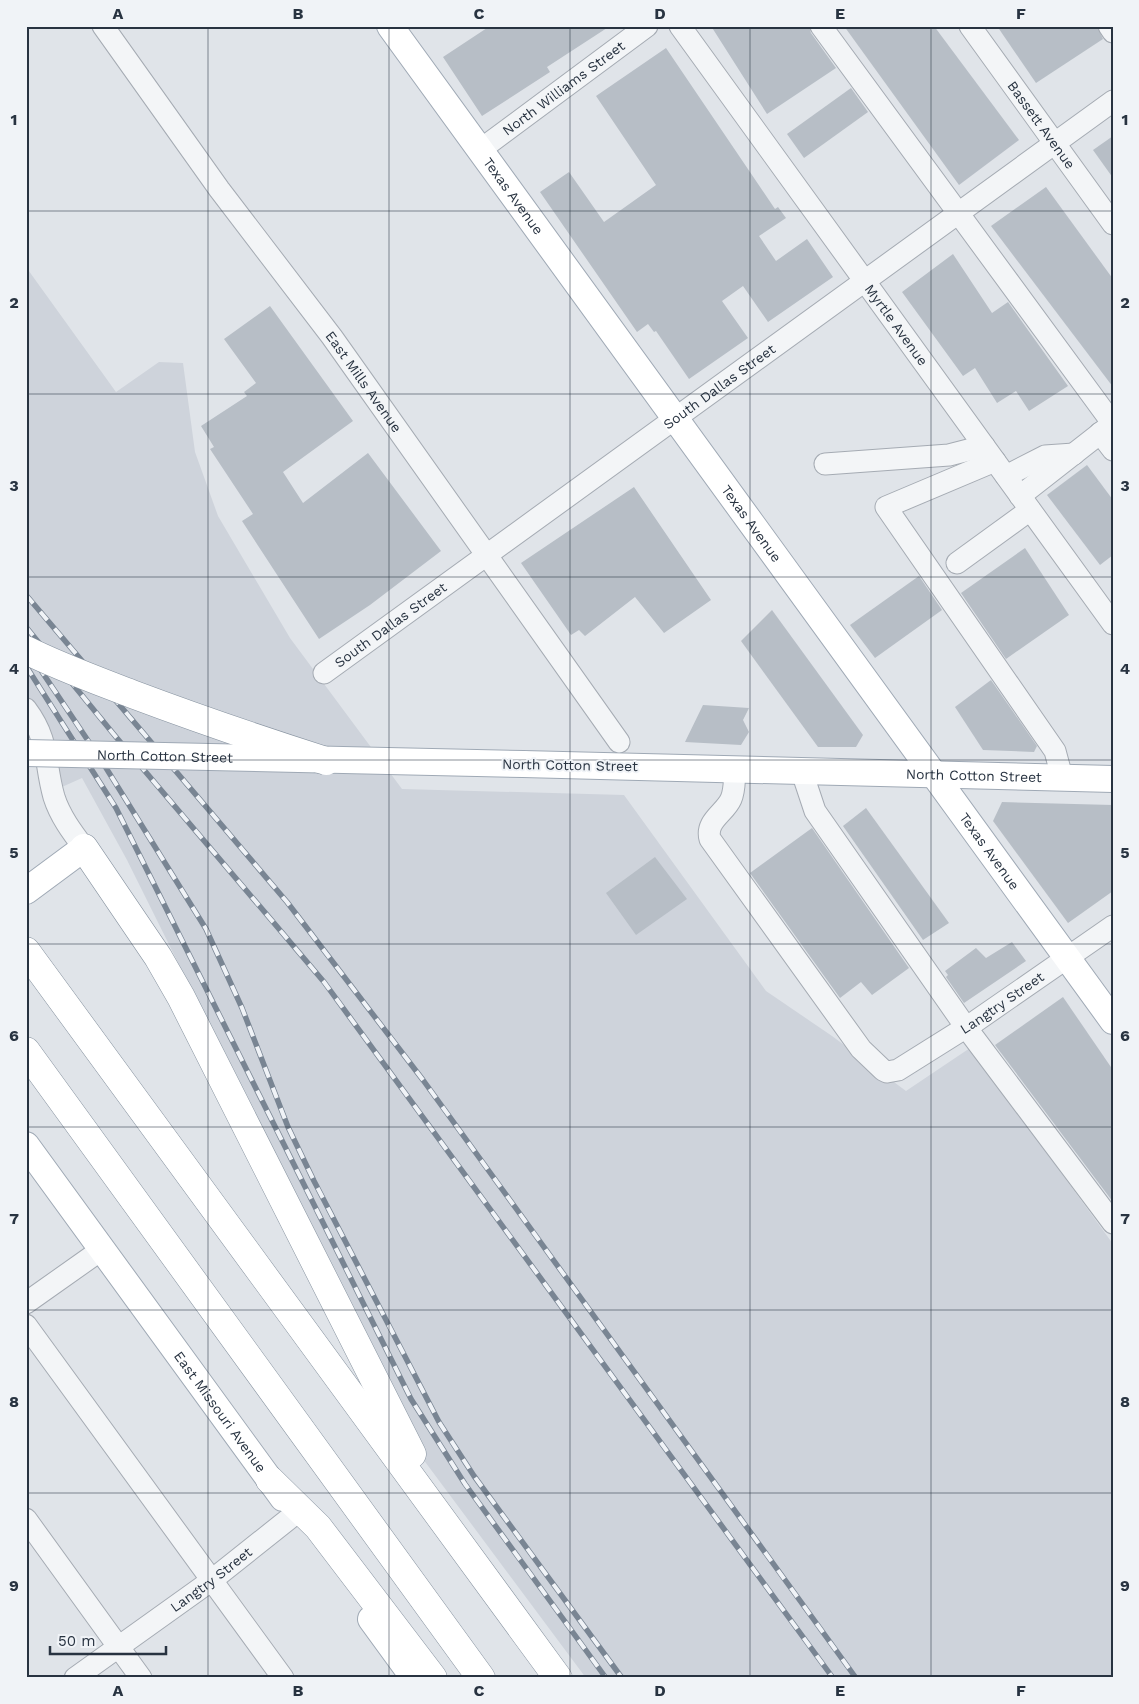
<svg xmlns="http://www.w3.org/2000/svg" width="1139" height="1704" font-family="'Work Sans',sans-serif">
<rect width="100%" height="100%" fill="#e0e4e9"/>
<path fill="#ced3db" d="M26 267 116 392 159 362 183 363 195 452 218 516 290 638 402 789 624 795 766 991 832 1036 906 1091 970 1048 1113 1244V1678H586L417 1451 310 1228 127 860 82 778 53 791 26 734Z"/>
<g fill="#b7bec6">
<path d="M490 26H610L547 67 550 72 482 116 443 57Z"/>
<path d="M711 26H809L811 33 836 68 767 114Z"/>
<path d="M844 26H934L1019 140 959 185Z"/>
<path d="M997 26H1097L1103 39 1036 83Z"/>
<path d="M666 48 775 209 778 207 786 218 759 236 776 261 807 239 833 277 768 322 743 286 722 301 748 338 689 379 656 331 654 332 648 324 637 332 540 192 569 172 604 222 656 185 596 96Z"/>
<path d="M851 88 868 112 804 158 787 134Z"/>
<path d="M1113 136V178L1093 150Z"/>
<path d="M1046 187 1113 279V387L991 226Z"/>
<path d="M953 254 992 313 1008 302 1068 386 1029 411 1016 391 997 403 975 368 963 376 902 292Z"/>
<path d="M270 306 353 421 283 472 303 503 368 453 441 551 370 605 319 639 242 521 253 514 210 449 214 447 201 426 247 396 244 392 256 383 224 339Z"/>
<path d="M1087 465 1113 500V555L1100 565 1047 495Z"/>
<path d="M634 487 711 600 664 633 635 597 585 636 579 630 571 635 521 563Z"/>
<path d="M1025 548 1069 615 1006 659 961 593Z"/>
<path d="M919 576 942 610 875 658 850 625Z"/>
<path d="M772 610 863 735 856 747H818L741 641Z"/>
<path d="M991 680 1037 746 1034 752 983 750 955 707Z"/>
<path d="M703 705 749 708 743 720 749 732 741 745 685 742Z"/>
<path d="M1002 802 1113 805V891L1068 923 993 821Z"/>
<path d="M866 808 949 923 923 940 843 826Z"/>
<path d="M812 828 909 968 872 995 861 982 840 998 750 873Z"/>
<path d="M655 857 687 899 636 935 606 893Z"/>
<path d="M1012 942 1026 961 964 1003 946 977 948 975 945 971 976 948 986 958Z"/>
<path d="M1063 997 1113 1070V1202L995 1045Z"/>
</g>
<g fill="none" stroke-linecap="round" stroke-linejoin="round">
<g stroke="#a5abb3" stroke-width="23">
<g id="minor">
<path id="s1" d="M103 26 219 189 332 337 619 742"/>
<path id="s2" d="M680 26 1113 624"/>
<path d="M821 26 1113 424"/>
<path id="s3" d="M970 26 1113 224"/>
<path d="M1109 26 1113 32"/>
<path id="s4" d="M480 150 647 26"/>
<path d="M1100 433 1113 450"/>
<path d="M995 461 886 507 1055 751 1062 777"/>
<path d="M825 464 949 455 984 446"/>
<path d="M1006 476 1045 456 1074 454"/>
<path d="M1020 496 1112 424"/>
<path d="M957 563 1030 510"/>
<path id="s5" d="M324 673 1113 101"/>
<path d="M26 709C50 741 44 762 54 797 60 816 72 832 84 848"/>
<path id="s6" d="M735 771C734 780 735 790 731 799 725 813 705 821 710 839L861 1049 883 1070 887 1072 898 1070 976 1021 1113 926"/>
<path d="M802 772 815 811 965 1026 1113 1223"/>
<path d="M26 1303 101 1250"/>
<path d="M26 1325 283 1678"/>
<path d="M26 1519 141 1678"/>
<path id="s7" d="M75 1678 212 1580 295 1514"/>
</g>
</g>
<g stroke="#9fa9b5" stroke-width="28">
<g id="major">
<path id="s8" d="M390 26 1113 1021"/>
<path id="s9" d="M523 764 1113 779"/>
<path d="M26 891 84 848"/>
<path id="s10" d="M26 1145 283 1498"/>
<path d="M371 1619 414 1678"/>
</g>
</g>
<g stroke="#8793a0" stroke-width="29">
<g id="highway">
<path d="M84 848 158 957 181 997 412 1454"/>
<path d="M26 951 558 1678"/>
<path d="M26 1051 481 1678"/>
<path d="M270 1480 318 1527 433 1678"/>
</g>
</g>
<use href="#minor" stroke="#f3f5f7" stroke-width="21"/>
<use href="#major" stroke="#fff" stroke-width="26"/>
<use href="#highway" stroke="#fff" stroke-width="28"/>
<g stroke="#798593" stroke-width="5.5">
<g id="rail">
<path d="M26 595 287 902 423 1080 856 1678"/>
<path d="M26 627 116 737 324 982 833 1678"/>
<path d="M26 648 103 763 206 929 242 1008 288 1127 314 1181 439 1422 474 1476 622 1678"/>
<path d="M26 666 116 808 411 1399 465 1484 606 1678"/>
</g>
</g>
<use href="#rail" stroke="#f0f3f7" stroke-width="4" stroke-dasharray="11" stroke-linecap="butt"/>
<g stroke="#9fa9b5" stroke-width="28" stroke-linecap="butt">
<g id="major-bridge">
<path id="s11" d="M26 753 523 764"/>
</g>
</g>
<g stroke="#8793a0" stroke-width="29" stroke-linecap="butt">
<path id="highway-bridge" d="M26 650C60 667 96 680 132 694 196 718 260 740 326 761"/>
</g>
<use href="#major-bridge" stroke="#fff" stroke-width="26"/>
<use href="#highway-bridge" stroke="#fff" stroke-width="28"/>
</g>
<path fill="none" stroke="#283341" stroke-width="1" stroke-opacity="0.55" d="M208 26V1678M389 26V1678M570 26V1678M750 26V1678M931 26V1678M26 211H1113M26 394H1113M26 577H1113M26 760H1113M26 944H1113M26 1127H1113M26 1310H1113M26 1493H1113"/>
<g text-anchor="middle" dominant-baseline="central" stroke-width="4" stroke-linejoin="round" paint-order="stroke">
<g font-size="14" fill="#283341" stroke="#f0f3f7">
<text stroke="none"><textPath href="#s4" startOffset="104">North Williams Street</textPath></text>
<text stroke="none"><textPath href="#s3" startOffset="122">Bassett Avenue</textPath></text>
<text stroke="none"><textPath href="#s8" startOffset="210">Texas Avenue</textPath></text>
<text stroke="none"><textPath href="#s2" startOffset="369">Myrtle Avenue</textPath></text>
<text stroke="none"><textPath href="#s1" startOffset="441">East Mills Avenue</textPath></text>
<text stroke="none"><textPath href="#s5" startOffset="488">South Dallas Street</textPath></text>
<text stroke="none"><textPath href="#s8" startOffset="615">Texas Avenue</textPath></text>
<text stroke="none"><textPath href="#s5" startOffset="82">South Dallas Street</textPath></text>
<text stroke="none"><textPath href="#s11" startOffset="139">North Cotton Street</textPath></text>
<text transform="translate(570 765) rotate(1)">North Cotton Street</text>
<text stroke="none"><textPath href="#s9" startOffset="451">North Cotton Street</textPath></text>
<text stroke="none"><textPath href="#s8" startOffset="1020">Texas Avenue</textPath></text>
<text stroke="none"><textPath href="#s6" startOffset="504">Langtry Street</textPath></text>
<text stroke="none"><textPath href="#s10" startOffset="330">East Missouri Avenue</textPath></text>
<text stroke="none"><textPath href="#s7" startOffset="168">Langtry Street</textPath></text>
</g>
</g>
<rect width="1139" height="1704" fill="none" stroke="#f0f3f7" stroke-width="55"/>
<path d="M50 1646v8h116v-8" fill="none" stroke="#283341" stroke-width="2.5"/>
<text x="58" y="1646" font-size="15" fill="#283341" stroke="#f0f3f7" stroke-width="4" paint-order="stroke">50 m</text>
<rect x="28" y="28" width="1084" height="1648" fill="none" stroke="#283341" stroke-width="2"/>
<g font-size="16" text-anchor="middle" font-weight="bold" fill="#283341">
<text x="118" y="19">A</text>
<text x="298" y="19">B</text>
<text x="479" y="19">C</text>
<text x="660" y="19">D</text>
<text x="840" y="19">E</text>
<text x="1021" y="19">F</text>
<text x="14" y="125">1</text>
<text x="1125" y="125">1</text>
<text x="14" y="308">2</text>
<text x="1125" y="308">2</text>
<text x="14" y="491">3</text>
<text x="1125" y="491">3</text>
<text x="14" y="674">4</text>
<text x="1125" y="674">4</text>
<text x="14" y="858">5</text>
<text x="1125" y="858">5</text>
<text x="14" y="1041">6</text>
<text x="1125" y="1041">6</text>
<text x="14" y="1224">7</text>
<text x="1125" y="1224">7</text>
<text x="14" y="1407">8</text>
<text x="1125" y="1407">8</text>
<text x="14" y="1591">9</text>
<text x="1125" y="1591">9</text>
<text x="118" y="1696">A</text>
<text x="298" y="1696">B</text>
<text x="479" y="1696">C</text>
<text x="660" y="1696">D</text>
<text x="840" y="1696">E</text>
<text x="1021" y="1696">F</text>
</g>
</svg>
